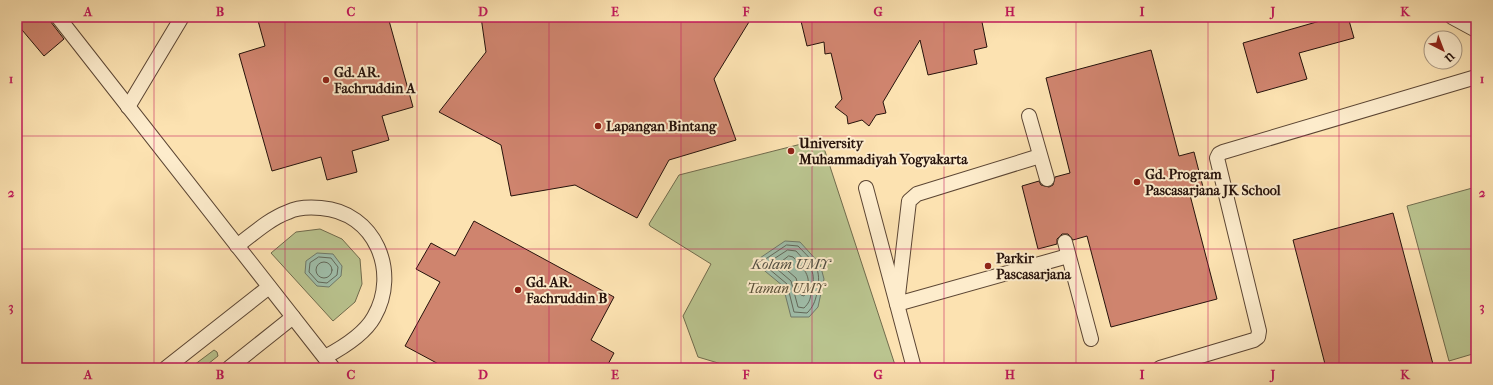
<svg xmlns="http://www.w3.org/2000/svg" width="1493" height="385" font-family="'IM FELL French Canon',serif">
<rect width="100%" height="100%" fill="#fce2b1"/>
<filter id="stains"><feTurbulence type="fractalNoise" baseFrequency=".005" numOctaves="4"/><feColorMatrix values="0 0 0 0 .2 0 0 0 0 .09 0 0 0 0 .02 0 0 0 .5 -.17"/></filter>
<radialGradient id="worn" r=".72"><stop offset=".6" stop-color="#630" stop-opacity="0"/><stop offset="1" stop-color="#630" stop-opacity=".3"/></radialGradient>
<g fill="#bac48f" stroke="#706b4d">
<path d="M821 139 896 368H735L698 357 683 316 711 264 650 226 649 224 679 175Z"/>
<path d="M1476 187V353L1449 361 1407 206Z"/>
<path d="M320 229 342 239 360 259 362 284 355 302 333 321 271 253 296 232Z"/>
<path d="M214 350 217 352 218 356 203 368H190Z"/>
</g>
<g fill="#9fbeaa" stroke="#6f796a">
<path d="M785 241 800 242 820 264 824 279 818 307 809 317H791L783 286 754 262Z"/>
<path d="M317 253 333 254 342 266 341 276 329 287 317 286 305 273 306 261Z"/>
</g>
<g fill="none" stroke-linecap="round" stroke-linejoin="round">
<g stroke="#62685a" stroke-width="1">
<path d="M787 245 798 246C815 264 822 267 817 293 815 302 813 307 807 313L794 312 787 284 762 263 763 261Z"/>
<path d="M788 250 796 251C811 268 817 270 811 294 810 300 809 303 804 308L798 307 791 281 770 263 771 261Z"/>
<path d="M789 256 793 257C805 270 814 278 804 296L801 295 796 278 780 264 781 262Z"/>
<path d="M319 257 331 258 338 267 337 275 327 283 318 282 309 272 310 263Z"/>
<circle cx="324" cy="270" r="8"/>
</g>
</g>
<g fill="#cf846e" stroke="#26120b">
<path d="M17 17H47L64 39 44 56 17 24Z"/>
<path d="M257 17H388L413 107 382 116 389 140 352 151 357 172 327 180 321 157 272 171 239 54 265 46Z"/>
<path d="M481 17H752L714 79 736 140 669 160 637 218 575 185 511 196 501 145 439 112 486 52Z"/>
<path d="M800 17H981L987 47 974 50 977 64 928 75 920 40 883 102 886 113 876 115 869 126 862 120 848 124 847 116 835 107 842 99 831 53 825 54 824 42 807 46Z"/>
<path d="M1334 17H1348L1354 38 1299 53 1307 79 1257 93 1243 43Z"/>
<path d="M1151 50 1179 156 1194 152 1204 191 1190 195 1217 299 1111 327 1087 236 1073 240 1068 234H1062L1057 239V244L1038 249 1022 186 1039 181 1041 185 1049 187 1053 185 1055 177 1070 173 1046 78Z"/>
<path d="M1393 213 1434 368H1326L1293 240Z"/>
<path d="M474 221 614 297 591 340 614 353 606 368H446L405 346 440 282 416 269 431 243 455 256Z"/>
</g>
<g fill="none" stroke-linecap="round" stroke-linejoin="round">
<g stroke="#5c4634" stroke-width="16">
<g id="lane">
<path d="M58 17 333 368"/>
<path d="M1452 17 1476 30"/>
<path d="M128 107 182 17"/>
<path d="M1029 116 1047 179"/>
<path d="M1040 156 917 194 909 201 897 304 1068 256"/>
<path d="M866 188 914 368"/>
<path d="M1065 242 1091 339"/>
<path d="M237 246C253 234 269 219 288 212 298 207 310 207 321 208 375 212 400 272 374 317 364 335 342 348 325 357"/>
<path d="M166 368 269 287"/>
<path d="M229 368 293 317"/>
<path d="M1160 368 1254 340 1258 337 1259 331 1217 158 1219 154 1223 152 1476 77"/>
</g>
</g>
<use href="#lane" stroke="#fdeccc" stroke-width="14"/>
</g>
<path fill="none" stroke="#c2185b" stroke-width="1" stroke-opacity="0.55" d="M154 17V368M285 17V368M417 17V368M549 17V368M681 17V368M812 17V368M944 17V368M1076 17V368M1208 17V368M1339 17V368M17 136H1476M17 249H1476"/>
<g fill="#8f2418" stroke="#fdeccc" stroke-width="1.5">
<circle cx="326" cy="80" r="4"/>
<circle cx="598" cy="126" r="4"/>
<circle cx="791" cy="151" r="4"/>
<circle cx="1137" cy="182" r="4"/>
<circle cx="988" cy="266" r="4"/>
<circle cx="518" cy="290" r="4"/>
</g>
<g text-anchor="middle" dominant-baseline="central" stroke-width="4" stroke-linejoin="round" paint-order="stroke">
<g font-size="14" font-weight="bold" fill="#26120b" stroke="#fdeccc" text-anchor="start">
<text x="334" y="72">Gd. AR.<tspan x="334" dy="16">Fachruddin A</tspan></text>
<text x="606" y="126">Lapangan Bintang</text>
<text x="799" y="143">University<tspan x="799" dy="16">Muhammadiyah Yogyakarta</tspan></text>
<text x="1145" y="174">Gd. Program<tspan x="1145" dy="16">Pascasarjana JK School</tspan></text>
<text x="996" y="258">Parkir<tspan x="996" dy="16">Pascasarjana</tspan></text>
<text x="526" y="282">Gd. AR.<tspan x="526" dy="16">Fachruddin B</tspan></text>
</g>
<g font-size="14" font-style="italic" fill="#5a5039" stroke="#fdeccc">
<text x="786" y="288">Taman UMY</text>
</g>
<g font-size="15" font-style="italic" fill="#504e43" stroke="#fdeccc">
<text x="791" y="264">Kolam UMY</text>
</g>
</g>
<rect width="1493" height="385" fill="none" stroke="#fce2b1" stroke-width="44"/>
<g transform="translate(1443 50) rotate(138)"><circle r="19" fill="#fdeccc" stroke="#a7957f"/>
<path d="M0-3L7 15L0 10L-7 15Z" fill="#8f2418"/>
<text y="-6" font-size="11" font-weight="bold" text-anchor="middle" fill="#26120b">U</text>
</g>
<rect x="22" y="22" width="1449" height="341" fill="none" stroke="#c2185b" stroke-width="1.5"/>
<g font-size="13" text-anchor="middle" font-weight="bold" fill="#c2185b">
<text x="88" y="16">A</text>
<text x="220" y="16">B</text>
<text x="351" y="16">C</text>
<text x="483" y="16">D</text>
<text x="615" y="16">E</text>
<text x="746" y="16">F</text>
<text x="878" y="16">G</text>
<text x="1010" y="16">H</text>
<text x="1142" y="16">I</text>
<text x="1273" y="16">J</text>
<text x="1405" y="16">K</text>
<text x="11" y="83">1</text>
<text x="1482" y="83">1</text>
<text x="11" y="197">2</text>
<text x="1482" y="197">2</text>
<text x="11" y="311">3</text>
<text x="1482" y="311">3</text>
<text x="88" y="379">A</text>
<text x="220" y="379">B</text>
<text x="351" y="379">C</text>
<text x="483" y="379">D</text>
<text x="615" y="379">E</text>
<text x="746" y="379">F</text>
<text x="878" y="379">G</text>
<text x="1010" y="379">H</text>
<text x="1142" y="379">I</text>
<text x="1273" y="379">J</text>
<text x="1405" y="379">K</text>
</g>
<rect width="100%" height="100%" filter="url(#stains)"/>
<rect width="100%" height="100%" fill="url(#worn)"/>
</svg>
